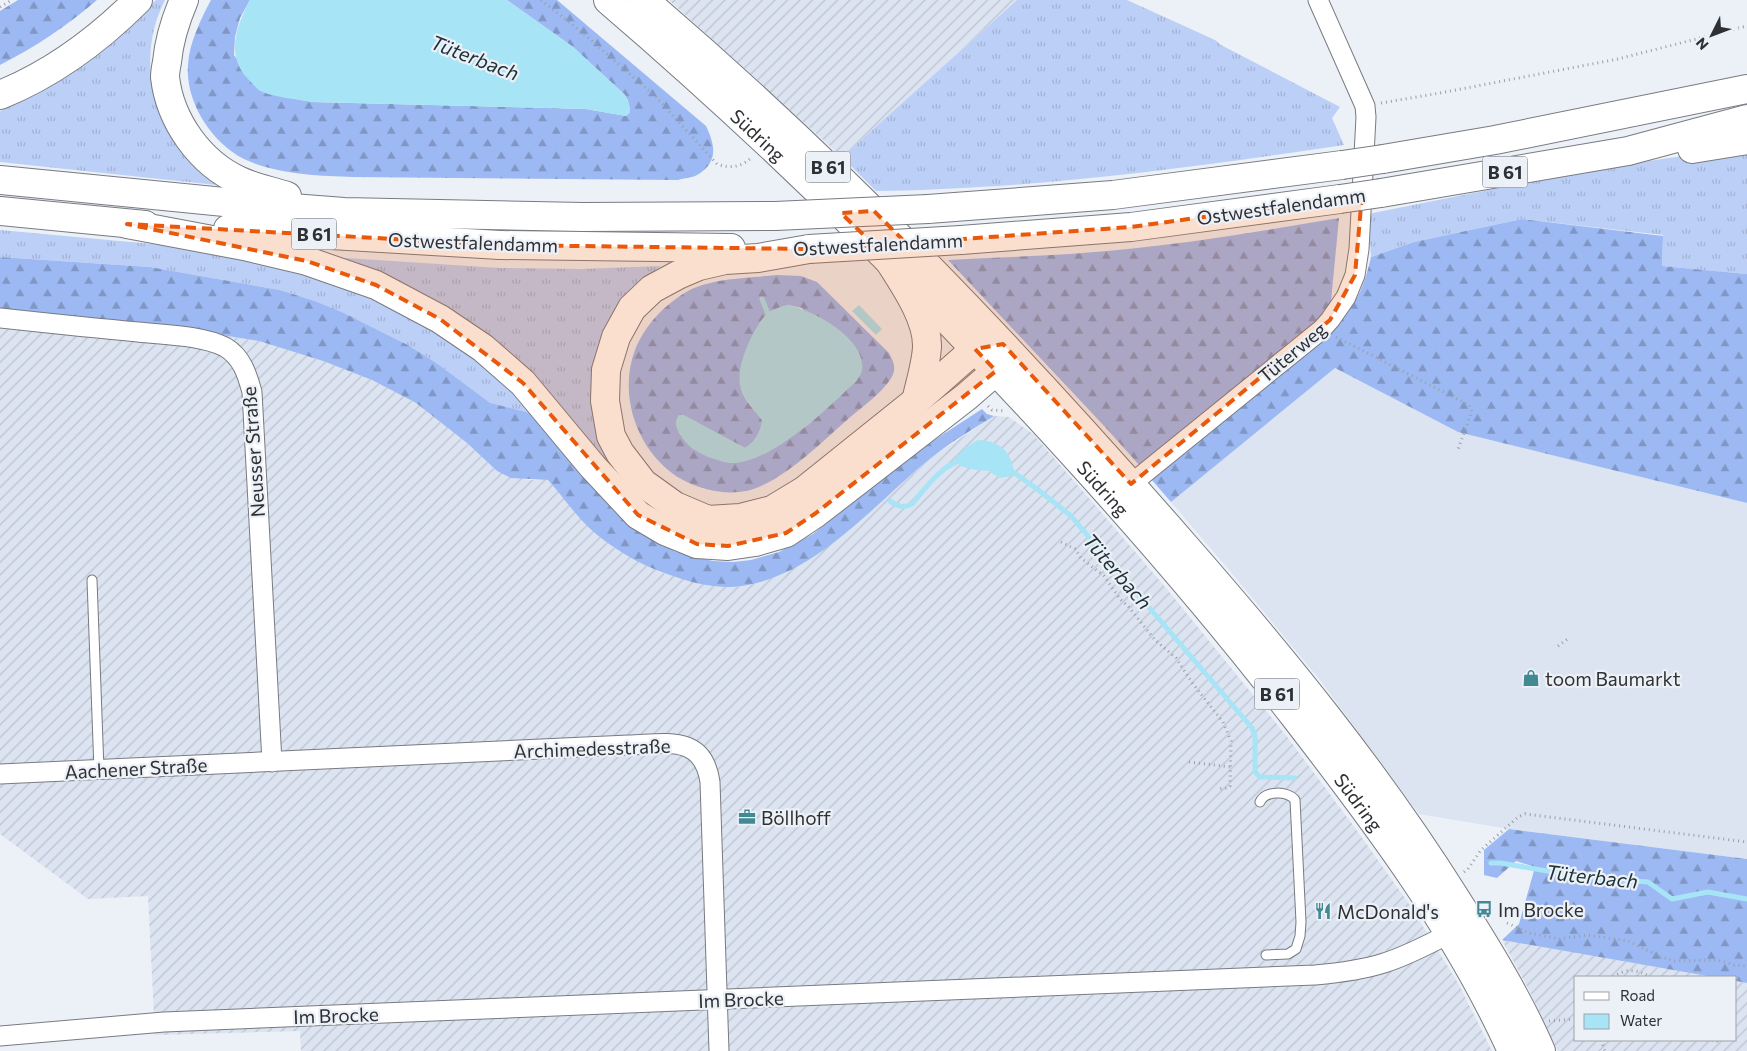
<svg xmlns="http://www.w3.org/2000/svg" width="1747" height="1051" font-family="Commissioner,sans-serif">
<defs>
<pattern id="industrial-furrows" width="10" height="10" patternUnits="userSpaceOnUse" patternTransform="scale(1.25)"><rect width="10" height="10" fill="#dce3f1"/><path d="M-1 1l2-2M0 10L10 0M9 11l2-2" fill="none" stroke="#bdc3cf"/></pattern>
<pattern id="grass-tufts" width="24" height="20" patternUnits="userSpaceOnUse" patternTransform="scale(1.25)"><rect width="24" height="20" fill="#bccff6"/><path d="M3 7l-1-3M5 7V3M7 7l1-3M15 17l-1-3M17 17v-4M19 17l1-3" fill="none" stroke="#a2b2d3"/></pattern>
<pattern id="forest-firs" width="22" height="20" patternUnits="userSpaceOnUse" patternTransform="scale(1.25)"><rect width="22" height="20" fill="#9db9f3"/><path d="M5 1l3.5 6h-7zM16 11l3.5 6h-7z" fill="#8097c5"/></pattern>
</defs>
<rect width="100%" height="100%" fill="#ecf0f7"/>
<path fill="#dce3f1" d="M1335 368 1458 432 1747 503V859L1509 829 1419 814 1320 680 1230 571 1171 502Z"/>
<g fill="url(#industrial-furrows)">
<path d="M669 0H1017L842 157Z"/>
<path d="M0 311 139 322 259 341 323 361 372 380 416 403 467 443 497 471 529 480H548L595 533 614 548 659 572 710 586 728 587 754 584 780 575 802 564 849 530 932 457 994 416 1009 417 1033 434 1094 504 1166 588 1288 738 1355 828 1409 904 1458 983 1492 1051H301L300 1031 155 1035 148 896 88 899 0 834Z"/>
<path d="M1502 940 1713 977H1576V1040H1736V981L1747 983V1051H1558L1530 992Z"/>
</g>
<g fill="url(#grass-tufts)">
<path d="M156 0H165C146 37 145 81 164 118 166 123 168 128 171 132 187 151 209 169 226 186L0 162V111L28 98 66 75 135 20Z"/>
<path d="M1017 0H1127L1215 40 1221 45 1340 107 1332 118 1344 145C1229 162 1114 178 998 186 957 188 917 191 876 191L842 157Z"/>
<path d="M1747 147V274L1662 266 1663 235 1522 219 1414 242 1371 257 1368 214 1599 168Z"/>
<path d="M0 230 163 245 285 267 392 305 466 350 500 379 534 414 490 404 435 362 408 345 342 312 315 301 280 290 150 267 0 257Z"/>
<path d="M330 257 500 268 581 269 661 266 644 279 601 341 635 491 617 476 581 433Z"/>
</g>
<g fill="url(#forest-firs)" fill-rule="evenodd">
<path d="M18 0H97C67 26 35 47 0 65V11Z"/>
<path d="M211 0H250L240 18 235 37 234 55 259 90 280 96 312 102 586 109 626 116 630 112 628 101 625 95 573 47 507 0H557L706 126C715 145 719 162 697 175 692 178 684 178 678 180L353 177C319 176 275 174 244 159 212 143 185 102 188 65 189 43 201 19 211 0Z"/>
<path d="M1339 218 1331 301 1329 308 1314 325 1140 466 1106 428 948 260C1001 257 1054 256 1107 251 1185 244 1262 231 1339 218Z"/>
<path d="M1522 219 1663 236 1662 266 1747 274V503L1458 432 1335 368 1171 502 1151 479 1333 330C1355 307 1364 288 1371 257L1414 242Z"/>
<path d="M0 257 150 267 280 290 315 301 342 312 408 345 435 362 490 403 534 414 601 497 614 511 628 524 644 535 676 552 713 561 733 562 751 560 779 552 813 534 919 450 982 409 987 414 994 416C973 429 951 442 931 458 875 503 817 575 742 586 721 589 700 585 679 578 649 569 620 554 596 534 578 519 564 498 548 480L511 478 497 471 467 443 416 403 372 380 323 361 259 341 139 322 0 311Z"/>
<path d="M777 275 801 276 817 282 889 353C892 359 895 364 894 371 891 387 859 409 847 420 821 443 780 484 746 491 725 495 702 490 683 480 639 456 617 397 635 350 645 325 665 304 688 291 712 278 749 278 777 275ZM788 305 802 308 857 380 809 424 781 444 764 454 693 449 679 433V415L684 416 745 448C754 444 762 430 762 420 755 410 744 401 741 388 736 369 753 328 767 314 773 309 781 307 788 305Z"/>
<path d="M1509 829 1747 859V983L1736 981V977H1713L1502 940 1519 924 1535 867 1516 861 1497 878 1484 875V850Z"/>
</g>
<g fill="#a7e4f6">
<path d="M250 0H507L573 47 625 95 630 107V112L626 116 586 109 312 102C297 99 270 97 259 90 255 87 251 82 248 79 225 55 237 25 250 0Z"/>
<path d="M788 305C813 310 867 339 862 370 862 373 859 377 857 380 830 407 773 461 734 463 727 464 718 460 711 458 700 454 690 448 683 439 678 431 672 423 679 415H684L745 448C754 444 762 430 762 420 755 410 745 401 741 388 734 369 753 328 767 314 773 309 781 307 788 305Z"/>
<path d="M859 305 882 329 876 335 852 311Z"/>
<path d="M978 440C1000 441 1011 451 1014 472L1012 476 999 478 989 471 976 470 960 466 955 458 966 447Z"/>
</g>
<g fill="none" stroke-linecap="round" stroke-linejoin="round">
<g stroke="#a7e4f6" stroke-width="5">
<path d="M762 299 770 319"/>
<path d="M1009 469 1041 492 1071 516 1252 728 1255 736V772L1260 777 1295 778"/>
<path d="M890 501C898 507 903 508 912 504 926 488 940 466 962 460"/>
<path d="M1491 863H1501L1581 877 1648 882 1672 899 1708 892 1747 899"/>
</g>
<g stroke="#787b81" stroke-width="11">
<g id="service">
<path d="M92 580 99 770"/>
<path d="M1260 802C1265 790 1288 791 1295 800L1301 922 1300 936 1296 949 1288 954 1266 955"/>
</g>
</g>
<g stroke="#787b81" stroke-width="21">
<g id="minor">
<path d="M0 318C46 323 92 328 138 332 164 335 201 335 225 347 242 357 247 374 252 392L272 762"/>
<path d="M1131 484 1321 330 1330 320 1346 297 1355 275 1359 249 1366 117 1365 106 1318 0"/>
<path d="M0 774 629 745C666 744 703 734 710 782L719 1051"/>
<path d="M0 1036 164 1022 1315 975C1338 973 1362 970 1384 963 1410 955 1434 941 1459 929"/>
</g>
</g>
<g stroke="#787b81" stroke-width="30">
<g id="primary">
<path id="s1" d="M608 0C755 126 894 261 1026 403 1120 504 1211 608 1295 717 1376 822 1457 929 1512 1051"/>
<path d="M644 0C839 166 1016 352 1184 545 1282 657 1377 773 1456 899 1487 948 1518 998 1541 1051"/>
</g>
</g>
<g stroke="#787b81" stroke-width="30">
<g id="trunk">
<path d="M184 0C175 21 169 40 167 62 166 67 165 72 165 77 170 121 200 163 240 181 255 188 272 191 287 196"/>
<path d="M0 95C52 74 99 39 138 0"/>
<path d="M1383 159 1495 140 1747 89"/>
<path d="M0 180 265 206 344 212 583 217 775 216"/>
<path d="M928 209 1113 195 1342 165"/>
<path d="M0 211 145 225"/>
<path d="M127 224 244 246 307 261 376 285 440 319 483 348 523 383 593 467 638 515 665 531 697 544 728 546 755 542 786 533 816 513 966 397 996 371"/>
<path d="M228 229 500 245"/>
</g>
</g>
<g stroke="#787b81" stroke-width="30">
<g id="motorway">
<path d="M1692 149 1747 140"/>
<path d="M1381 193 1628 151 1747 119"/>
<path d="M961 240 1131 227 1340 199"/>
<path d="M500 245 731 248"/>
<path d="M809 249 758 258 725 260 699 266 678 275 652 289 632 308 616 337 606 370 605 401 611 436 620 453 643 483 675 506 708 520 740 518 772 510 805 490 916 401 975 349"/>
<path d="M888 259C903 283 928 318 927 347 926 365 920 383 916 401"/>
</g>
</g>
<g stroke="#9b9fa4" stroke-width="3" stroke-dasharray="1 4" stroke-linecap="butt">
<path d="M541 0 584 34 656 97 717 164C730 169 742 167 752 157"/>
<path d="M0 7 12 0"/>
<path d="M1381 103 1440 93 1618 59 1747 26"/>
<path d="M1336 337 1469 405 1472 411 1457 452"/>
<path d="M988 406 992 410 1004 411"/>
<path d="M1061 542 1075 549 1081 558 1104 576 1120 599 1128 606 1155 640 1176 658 1193 684 1223 722 1231 741 1230 786 1228 788 1219 789"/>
<path d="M1558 646 1569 638"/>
<path d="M1189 762 1231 767"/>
<path d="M1464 872 1468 869 1481 850 1518 817 1525 814 1747 842"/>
<path d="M1507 923 1529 933 1559 939 1588 935 1628 941 1661 957 1675 961 1718 960 1734 965 1747 966"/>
<path d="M1613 977C1626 968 1637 969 1650 977"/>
<path d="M1549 1021 1576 1019"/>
<path d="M1601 1040 1605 1051"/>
<path d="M1712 1040 1718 1041"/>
</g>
<use href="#service" stroke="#fff" stroke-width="9"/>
<use href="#minor" stroke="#fff" stroke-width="19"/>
<use href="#primary" stroke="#fff" stroke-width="28"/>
<use href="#trunk" stroke="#fff" stroke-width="28"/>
<use href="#motorway" stroke="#fff" stroke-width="28"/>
<g stroke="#787b81" stroke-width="30" stroke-linecap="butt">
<g id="trunk-bridge">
<path d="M1342 165 1383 159"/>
<path d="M775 216 928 209"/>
</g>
</g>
<g stroke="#787b81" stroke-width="30" stroke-linecap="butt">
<g id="motorway-bridge">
<path d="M1340 199 1381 193"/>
<path d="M809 249 961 240"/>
</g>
</g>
<use href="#trunk-bridge" stroke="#fff" stroke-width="28"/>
<use href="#motorway-bridge" stroke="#fff" stroke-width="28"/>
</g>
<path fill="#e8590c" fill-opacity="0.2" stroke="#e8590c" stroke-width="4" stroke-dasharray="10 6" stroke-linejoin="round" d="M1362 195 1355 275 1330 320 1131 484 1003 344 975 349 996 371 816 513 786 533 728 546 697 544 638 515 523 383 440 319 376 285 307 261 127 224 500 245 809 249 874 245 841 213 874 211 906 243 1131 227Z"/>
<defs>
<g id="shop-bare" transform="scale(1.35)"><path d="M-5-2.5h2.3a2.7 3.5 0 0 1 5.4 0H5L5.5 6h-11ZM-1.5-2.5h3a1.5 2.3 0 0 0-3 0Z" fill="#438993" stroke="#ecf0f7" stroke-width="2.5" paint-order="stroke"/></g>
<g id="office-bare" transform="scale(1.35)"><path d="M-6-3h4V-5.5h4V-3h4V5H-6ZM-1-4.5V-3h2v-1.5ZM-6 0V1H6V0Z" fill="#438993" stroke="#ecf0f7" stroke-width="2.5" paint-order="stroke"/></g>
<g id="bus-bare" transform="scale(1.35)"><path d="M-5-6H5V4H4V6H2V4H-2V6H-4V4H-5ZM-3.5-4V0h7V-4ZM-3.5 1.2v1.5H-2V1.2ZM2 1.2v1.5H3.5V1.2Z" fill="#438993" stroke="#ecf0f7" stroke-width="2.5" paint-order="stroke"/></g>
<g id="restaurant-bare" transform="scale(1.35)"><path d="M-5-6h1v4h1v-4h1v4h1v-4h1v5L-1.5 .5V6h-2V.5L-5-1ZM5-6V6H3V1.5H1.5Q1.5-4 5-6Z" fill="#438993" stroke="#ecf0f7" stroke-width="2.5" paint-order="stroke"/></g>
</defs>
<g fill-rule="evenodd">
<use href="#shop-bare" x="1531" y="678"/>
<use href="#office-bare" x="747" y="817"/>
<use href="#bus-bare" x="1484" y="909"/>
<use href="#restaurant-bare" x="1323" y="911"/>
</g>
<g text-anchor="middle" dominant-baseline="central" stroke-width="4.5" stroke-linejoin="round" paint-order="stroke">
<g fill="#ecf0f7" stroke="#676a6e" stroke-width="1">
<rect x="805.5" y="151.5" width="45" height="31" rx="4"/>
<rect x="1482.5" y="156.5" width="45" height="31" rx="4"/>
<rect x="291.5" y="218.5" width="45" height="31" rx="4"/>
<rect x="1254.5" y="678.5" width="45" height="31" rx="4"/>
</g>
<g font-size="18" font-weight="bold" fill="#2e3033">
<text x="828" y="167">B 61</text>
<text x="1505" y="172">B 61</text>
<text x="314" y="234">B 61</text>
<text x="1277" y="694">B 61</text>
</g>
<g font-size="19" fill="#2e3033" stroke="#ecf0f7">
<text stroke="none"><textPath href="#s1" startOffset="202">Südring</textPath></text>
<text transform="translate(1281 206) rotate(-8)">Ostwestfalendamm</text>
<text transform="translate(473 242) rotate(2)">Ostwestfalendamm</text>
<text transform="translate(878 244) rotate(-3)">Ostwestfalendamm</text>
<text transform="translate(1292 352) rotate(-40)">Tüterweg</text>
<text transform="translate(253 452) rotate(-94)">Neusser Straße</text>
<text stroke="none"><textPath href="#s1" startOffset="696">Südring</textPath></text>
<text transform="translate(592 748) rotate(-2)">Archimedesstraße</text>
<text transform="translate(136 768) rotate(-3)">Aachener Straße</text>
<text stroke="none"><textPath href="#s1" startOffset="1101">Südring</textPath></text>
<text transform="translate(741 999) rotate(-2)">Im Brocke</text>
<text transform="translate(336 1015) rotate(-2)">Im Brocke</text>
</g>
<g font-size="19" fill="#2e3033" stroke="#ecf0f7" text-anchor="start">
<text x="1545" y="678">toom Baumarkt</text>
<text x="761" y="817">Böllhoff</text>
<text x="1498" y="909">Im Brocke</text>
<text x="1337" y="911">McDonald's</text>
</g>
<g font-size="20" font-style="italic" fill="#1c3137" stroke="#ecf0f7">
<text transform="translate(475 57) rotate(21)">Tüterbach</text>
<text transform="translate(1118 571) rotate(49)">Tüterbach</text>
<text transform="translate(1592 876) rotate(6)">Tüterbach</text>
</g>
</g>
<rect x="1574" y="976" width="162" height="65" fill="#ecf0f7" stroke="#a0a3a9"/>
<rect x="1584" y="992" width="25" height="8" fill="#ffffff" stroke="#a0a3a9"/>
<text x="1620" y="1001" font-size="15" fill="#2e3033">Road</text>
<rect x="1584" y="1014" width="25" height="15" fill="#a7e4f6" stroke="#a0a3a9"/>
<text x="1620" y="1026" font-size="15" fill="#2e3033">Water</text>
<g transform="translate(1712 35) rotate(228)" stroke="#ecf0f7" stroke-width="4" paint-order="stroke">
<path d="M0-4L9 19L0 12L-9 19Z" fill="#2e3033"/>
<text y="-8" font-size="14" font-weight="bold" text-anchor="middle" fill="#2e3033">N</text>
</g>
</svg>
